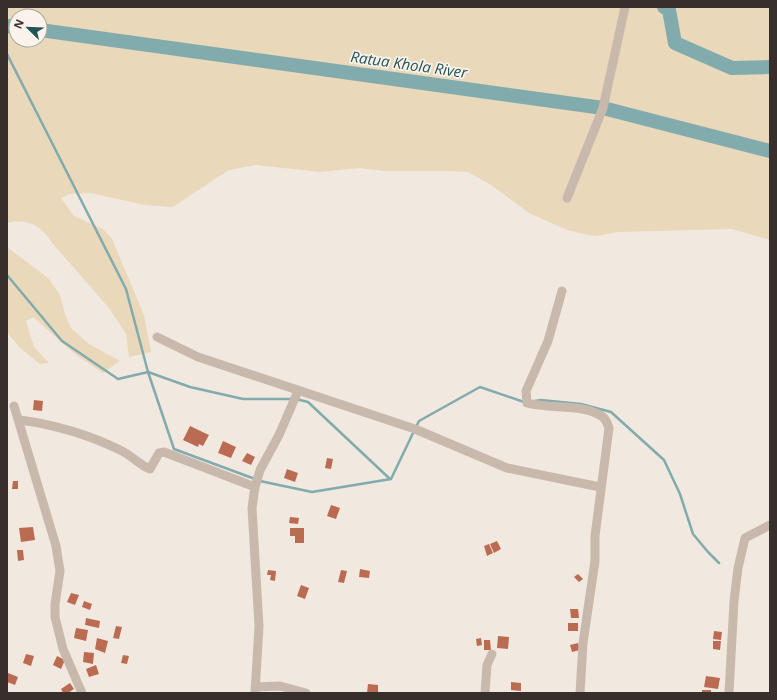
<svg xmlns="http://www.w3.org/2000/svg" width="777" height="700" font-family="'Open Sans',sans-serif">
<rect width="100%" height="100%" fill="#f1e9e0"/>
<g fill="#e9d8ba" fill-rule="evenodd">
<path d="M7 7H770V240L732 229 619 232 596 236 583 234 567 230 529 213 491 185 468 172 442 171H386L359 168 320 172 256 165 229 170 173 207 145 205 91 193 69 194 61 198 74 216 103 229 112 239 144 315 151 352 129 357 126 334 109 308 53 244C42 226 28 218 7 223ZM16 16H40V40H16Z"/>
<path d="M7 247 48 278 60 295 65 314 71 328 89 344 120 361 103 373 75 354 33 317 26 321 34 347 49 363 40 364 19 347 7 332Z"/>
</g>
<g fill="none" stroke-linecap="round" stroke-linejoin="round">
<g stroke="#81abac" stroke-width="2.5">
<path d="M7 54 126 289 148 372 174 449 255 479"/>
<path d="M7 275 62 341 118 379 148 372 190 387 243 399H291"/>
<path d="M296 399 308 402 390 479"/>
<path d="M535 401 541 400 581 404 611 412 664 460 680 494 693 534 708 552 719 563"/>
<path d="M416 427 419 421 480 387 524 402"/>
<path d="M260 481 312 492 391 479 414 431"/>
</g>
<g stroke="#81abac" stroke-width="14">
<path d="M664 7 669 10 675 43 732 68 770 67"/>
<path d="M7 26 16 27"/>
<path d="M40 30 603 108 770 151"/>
</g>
</g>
<g fill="#bc6b53">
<path d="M34 400 43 401 42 411 33 410Z"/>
<path d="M190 426 209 435 203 446 199 444 198 447 183 440Z"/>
<path d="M223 441 236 447 231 458 218 453Z"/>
<path d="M247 453 255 457 251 465 242 461Z"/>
<path d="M327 458 333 459 331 469 325 468Z"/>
<path d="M287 469 298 473 295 482 284 478Z"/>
<path d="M13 481H18V489H12Z"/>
<path d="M331 505 340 508 336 519 327 516Z"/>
<path d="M290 517 299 518 298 524 289 523Z"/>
<path d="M33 527 35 540 21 542 19 528Z"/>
<path d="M290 528H304V543H295V536H290Z"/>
<path d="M497 541 501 549 494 553 490 544Z"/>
<path d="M489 544 493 553 487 556 484 546Z"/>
<path d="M17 550H23L24 560 18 561Z"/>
<path d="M360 569 370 571 369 578 359 577Z"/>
<path d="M268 570 276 571 275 581 270 580 271 575H267Z"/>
<path d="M341 570 347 571 344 583 338 582Z"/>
<path d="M578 574 583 579 579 582 574 577Z"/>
<path d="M301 585 309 588 305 599 297 596Z"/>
<path d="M71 593 79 595 75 605 67 602Z"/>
<path d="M84 601 92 604 90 610 82 607Z"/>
<path d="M570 609H578L579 618H571Z"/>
<path d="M86 618 100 621 99 628 85 625Z"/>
<rect x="568" y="623" width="10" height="8"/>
<path d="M116 626 122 627 119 639 113 638Z"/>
<path d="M76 628 88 630 86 641 74 638Z"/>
<path d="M714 631 722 632 721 640 713 639Z"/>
<path d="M498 636 509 637 508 649 497 648Z"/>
<path d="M97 638 108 641 105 653 95 649Z"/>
<path d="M481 638 482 645 477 646 476 639Z"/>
<path d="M484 640H490L491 650H484Z"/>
<path d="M713 641H721L720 650 713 649Z"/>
<path d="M578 643 580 650 572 652 570 645Z"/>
<path d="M84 652 94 653 93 664 83 662Z"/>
<path d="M26 654 34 656 31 666 23 663Z"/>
<path d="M123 655 129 656 127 664 121 663Z"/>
<path d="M57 656 65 660 61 669 53 665Z"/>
<path d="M96 665 99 674 89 677 86 669Z"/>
<path d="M8 673 18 677 15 685 7 682Z"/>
<path d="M706 676 720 678 718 689 704 687Z"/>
<path d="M511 682 521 683V691L511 690Z"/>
<path d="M70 683 74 689 68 693H63L61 689Z"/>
<path d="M368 684 378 685V693H367Z"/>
<rect x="702" y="690" width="9" height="3"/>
</g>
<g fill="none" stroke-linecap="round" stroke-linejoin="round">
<g stroke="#c9b9ad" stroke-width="9">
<path d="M567 198 603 108 625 7"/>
<path d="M562 291 548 341 526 391 527 403C549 409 579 404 598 414 605 417 607 422 609 428L595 536V561L583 643 580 693"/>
<path d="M157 337 198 357 415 429 507 468 600 487"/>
<path d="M14 406 56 546 60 571 55 604V617L63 649 82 693"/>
<path d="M20 420C57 425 88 434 122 451 132 456 140 465 150 469L159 453 164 452 255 487 252 508 259 626 255 693"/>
<path d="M255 487 260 470 279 435 298 391"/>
<path d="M255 687 280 686 306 693"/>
<path d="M485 693 487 665 492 654"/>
<path d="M729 693 734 601 738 568 745 538 770 525"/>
</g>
</g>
<g text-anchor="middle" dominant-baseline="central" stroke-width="3.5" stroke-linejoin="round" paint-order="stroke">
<g font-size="15" font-style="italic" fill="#235356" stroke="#f9f3ec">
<text transform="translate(409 64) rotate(8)">Ratua Khola River</text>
</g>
</g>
<rect width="777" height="700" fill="none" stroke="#372f2b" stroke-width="16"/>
<g transform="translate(28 28) rotate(293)"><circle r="19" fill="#f9f3ec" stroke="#aba59f"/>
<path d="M0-3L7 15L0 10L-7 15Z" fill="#235356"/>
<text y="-6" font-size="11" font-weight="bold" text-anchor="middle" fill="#372f2b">N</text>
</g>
</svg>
